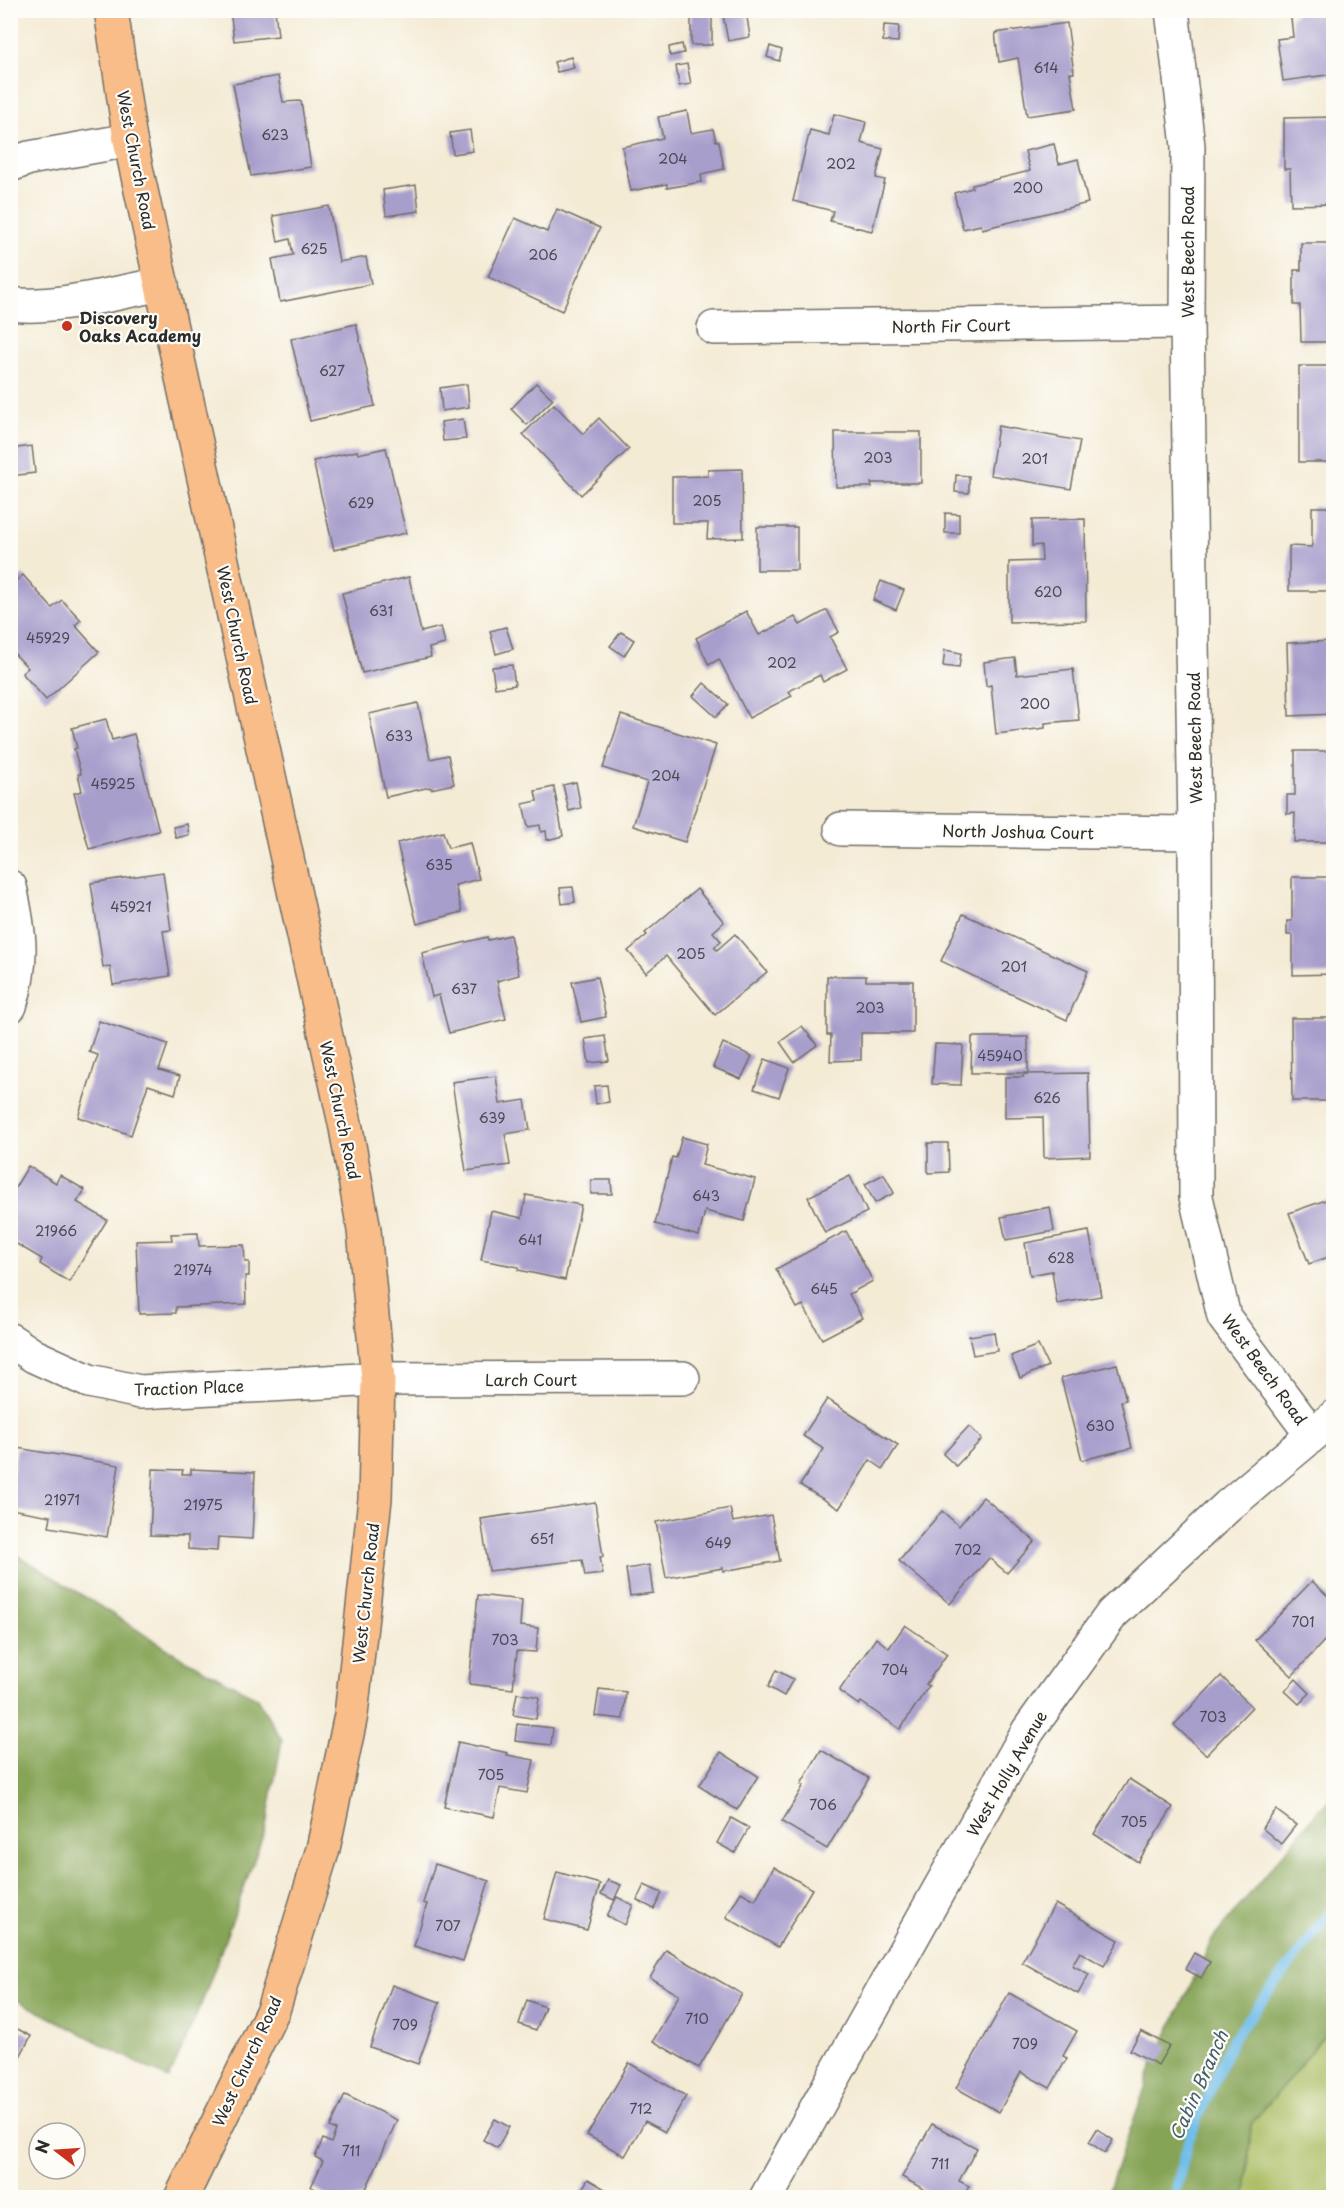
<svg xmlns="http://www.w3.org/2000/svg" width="1344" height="2208" font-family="'Playpen Sans',sans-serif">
<rect width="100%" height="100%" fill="#fdfcf7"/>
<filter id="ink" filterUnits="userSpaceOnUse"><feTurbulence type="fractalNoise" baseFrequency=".0167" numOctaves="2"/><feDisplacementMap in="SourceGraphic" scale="12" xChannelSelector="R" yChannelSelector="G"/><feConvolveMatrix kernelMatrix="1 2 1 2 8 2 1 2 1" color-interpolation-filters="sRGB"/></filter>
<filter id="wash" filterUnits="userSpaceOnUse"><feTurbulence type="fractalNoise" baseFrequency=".008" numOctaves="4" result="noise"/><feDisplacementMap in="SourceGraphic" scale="24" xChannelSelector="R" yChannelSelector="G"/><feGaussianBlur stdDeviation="1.35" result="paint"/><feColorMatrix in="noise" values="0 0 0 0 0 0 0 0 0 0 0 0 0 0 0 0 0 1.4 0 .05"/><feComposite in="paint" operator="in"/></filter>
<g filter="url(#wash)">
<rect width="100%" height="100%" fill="#f4ebd5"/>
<path fill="#a8bc61" stroke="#6a7446" stroke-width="1.5" d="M1333 2024V2197L1246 2198 1251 2124 1286 2083Z"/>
<g fill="#86a457" stroke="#586841" stroke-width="1.5">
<path d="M10 1550 179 1656 257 1698 282 1740 266 1827 205 1995 169 2079 11 1997Z"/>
<path d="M1333 1797V2024L1286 2083 1251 2124 1246 2197 1106 2198 1153 2065 1212 1940 1316 1813Z"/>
</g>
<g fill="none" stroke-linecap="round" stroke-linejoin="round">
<path stroke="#70beea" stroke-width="10" d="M1174 2198 1188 2142 1232 2040 1334 1908"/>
</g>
<g id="blocks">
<g fill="#a89ecc">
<path d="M230 10H275L278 36 234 41Z"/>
<rect x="691" y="10" width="21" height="35"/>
<path d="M1299 10H1334V74L1283 81 1277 39 1293 37 1291 18Z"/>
<path d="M746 11 750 37 728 41 723 15Z"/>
<path d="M1067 23 1074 73H1070L1076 109 1027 116 1018 58 999 62 995 33Z"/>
<path d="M884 25 899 26 898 42 883 41Z"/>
<path d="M682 44 684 53 670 56 669 47Z"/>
<path d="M770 46 782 50 779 61 767 57Z"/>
<path d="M571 57 574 68 557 72 554 62Z"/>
<path d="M687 64 691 84 679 86 676 66Z"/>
<path d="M278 76 283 102 301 101 311 167 251 176 233 84Z"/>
<path d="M687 111 691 133 713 129 716 141H719L724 169 701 174 702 182 667 188V184L631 191 622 147 663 138 658 117Z"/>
<path d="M834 114 866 122 861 143 883 149 876 178 885 180 872 231 830 221 833 211 793 201 810 130 829 135Z"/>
<path d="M1334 117V204L1291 205 1290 169H1284V118Z"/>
<path d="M470 130 473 151 453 154 450 133Z"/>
<path d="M1054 144 1059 164 1078 159 1088 203 982 229 981 225 963 229 954 193 972 188V185L1030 171 1025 151Z"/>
<path d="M416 185 419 211 386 216 383 190Z"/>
<path d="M329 206 339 262 366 257 371 284 280 302 272 259 293 255 290 239 278 242 273 216Z"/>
<path d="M557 209 600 228 562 311 488 277 515 218 547 232Z"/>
<path d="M1301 243H1334V342H1301L1300 305H1294V270H1301Z"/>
<path d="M356 324 375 406 310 421 291 339Z"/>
<rect x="1299" y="366" width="35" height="96"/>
<path d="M536 383 553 399 527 425 511 409Z"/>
<path d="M467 384 469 407 442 411 440 388Z"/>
<path d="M554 404 583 434 599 418 629 449 581 495 523 434Z"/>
<path d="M463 419 466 439 443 441 441 422Z"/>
<path d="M998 426 1080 441 1071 489 990 475Z"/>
<path d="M835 432H921V483H871L872 487H836Z"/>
<path d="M32 446 35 473 10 476V449Z"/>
<path d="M386 448 406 533 334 550 313 461 357 451 358 454Z"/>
<path d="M742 469 743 538 707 539 708 523H672V477L708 476V470Z"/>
<path d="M956 475 969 476V493L955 492Z"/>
<path d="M1312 507H1334V591H1289V546L1312 547Z"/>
<path d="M945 513 959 514V533H945Z"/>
<path d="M1085 519 1086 621 1009 622V562L1042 561 1041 545 1032 546V520Z"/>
<rect x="757" y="527" width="40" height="43"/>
<path d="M23 575 52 608 62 600 81 620 75 625 99 652 46 700 22 673 28 668 10 649V586Z"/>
<path d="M409 577 421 632 441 627 445 644 429 648 431 657 362 673 342 593Z"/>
<path d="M881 581 904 590 896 610 873 600Z"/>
<path d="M827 610 839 632 830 637 847 669 823 682 820 675 789 691 792 696 749 718 719 659 709 665 696 638 746 611 759 635 795 617 800 625Z"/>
<path d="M506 627 513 649 496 654 490 631Z"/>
<path d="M621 632 634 640 624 656 610 646Z"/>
<path d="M1334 641V714L1289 716 1287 643Z"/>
<path d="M945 650 961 653 959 668 943 666Z"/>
<path d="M1015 658 1017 675 1073 669 1079 720 1045 723V728L996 734 991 685 986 686 984 662Z"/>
<path d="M512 665 515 685 495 688 492 667Z"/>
<path d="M704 683 728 704 716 717 693 696Z"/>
<path d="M418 703 430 759 448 755 454 784 431 789 430 787 386 797 369 714Z"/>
<path d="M621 715 716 745 685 842 633 826 647 782 603 768Z"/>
<path d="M106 719 112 740 134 734 159 831 89 849 74 793 82 791 78 774H81L74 749 77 748 72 728Z"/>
<path d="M1295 751H1334V842H1294L1295 813 1287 814V795H1295Z"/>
<path d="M576 782 581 808 569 811 563 785Z"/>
<path d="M554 787 563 836 547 840 546 831 541 832 540 825 528 827 523 804 537 801 535 791Z"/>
<path d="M187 824 189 835 176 838 173 827Z"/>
<path d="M443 832 448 848 470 843 479 879 455 885 462 912 417 924 397 843Z"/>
<path d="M163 872 171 930 163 931 170 976 113 985 110 966 103 967 91 883Z"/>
<path d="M1292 877H1334V974L1293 975V935H1287V921H1292Z"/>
<path d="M573 887 575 902 562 904 560 888Z"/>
<path d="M697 889 724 922 713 932 721 941 714 947 717 950 735 934 767 972 715 1015 666 956 646 973 628 951 647 935 645 933Z"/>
<path d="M963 914 1088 971 1067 1020 941 961Z"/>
<path d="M510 935 519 975 497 981 506 1019 449 1033 439 995 432 997 422 953 487 937 488 940Z"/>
<path d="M827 976H866V981H913V1033H861V1060L830 1061 831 1035H827Z"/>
<path d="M597 977 606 1017 581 1022 572 982Z"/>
<path d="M1291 1018H1334V1101H1292Z"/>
<path d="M99 1021 168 1044 159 1070 180 1076 175 1094 148 1085 131 1135 78 1117 98 1055 89 1052Z"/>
<path d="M802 1026 817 1045 794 1062 780 1042Z"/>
<path d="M605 1036 609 1061 589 1063 585 1039Z"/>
<path d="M972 1037H1028V1073H971Z"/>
<path d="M723 1043 752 1056 741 1079 713 1067Z"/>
<path d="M935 1044 963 1045 961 1085 932 1084Z"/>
<path d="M765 1059 789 1068 779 1097 754 1089Z"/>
<path d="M1088 1073 1090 1156 1044 1158 1043 1117 1005 1118V1077H1023L1024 1074Z"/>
<path d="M496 1076 500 1104 525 1100 530 1130 505 1134 510 1165 466 1171 452 1082Z"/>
<path d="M607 1085 609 1102 596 1104 594 1086Z"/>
<path d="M682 1137 707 1144 702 1165 755 1179 744 1221 705 1211 699 1236 655 1224 672 1157 676 1158Z"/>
<path d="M928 1143H948L949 1172 928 1173Z"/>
<path d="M28 1166 56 1183 60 1175 85 1190 77 1202 107 1220 69 1282 40 1264 42 1259 10 1240V1196Z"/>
<path d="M884 1174 894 1193 875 1203 865 1184Z"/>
<path d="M850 1176 867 1212 825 1233 808 1197Z"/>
<path d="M591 1180H611L612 1194H591Z"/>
<path d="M526 1195 581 1205 565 1280 518 1270 519 1267 481 1260 491 1211 522 1218Z"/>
<path d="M1334 1197V1255L1309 1264 1289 1213Z"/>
<path d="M1050 1207 1054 1231 1006 1240 1001 1217Z"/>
<path d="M846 1231 873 1281 849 1294 862 1318 822 1339 803 1305 797 1308 776 1269Z"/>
<path d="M1089 1231 1101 1296 1057 1304 1052 1271 1030 1275 1025 1243Z"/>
<path d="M198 1233 199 1246 244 1245 245 1262H249V1276H245L246 1304 176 1307V1313L139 1314 136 1241 172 1240 171 1234Z"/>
<path d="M994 1332 997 1351 973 1355 969 1336Z"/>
<path d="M1038 1345 1048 1366 1020 1378 1011 1356Z"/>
<path d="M1117 1364 1126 1400 1121 1401 1132 1448 1082 1460 1061 1378Z"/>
<path d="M827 1399 898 1445 883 1469 870 1460 839 1509 800 1485 824 1449 803 1436Z"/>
<path d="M969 1426 982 1439 956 1466 943 1454Z"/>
<path d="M17 1448 119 1465 107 1537 49 1527 51 1516 10 1509 13 1491 10 1490V1475L12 1476Z"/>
<path d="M153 1469 183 1470 182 1474H191V1469L255 1472 252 1539 218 1537 217 1551 188 1549V1536L150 1535Z"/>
<path d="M983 1497 1035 1541 1007 1573 989 1558 950 1604 899 1561 942 1511 959 1526Z"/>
<path d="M595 1502 603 1557H600L603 1574 585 1576 582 1560 489 1571 481 1519Z"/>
<path d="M730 1508 733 1522 771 1515 780 1561 723 1571V1568L666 1578 656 1522Z"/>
<path d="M649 1565 653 1593 630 1596 626 1569Z"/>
<path d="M1312 1581 1334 1602V1650L1324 1641 1292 1676 1255 1640Z"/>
<path d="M478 1595 522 1600 520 1626 538 1628 536 1652 517 1651 513 1689 469 1684Z"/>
<path d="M905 1625 947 1654 926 1684 929 1686 900 1729 861 1702 859 1705 839 1691 876 1638 889 1648Z"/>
<path d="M776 1670 793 1679 784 1696 768 1687Z"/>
<path d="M1221 1676 1252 1707 1206 1755 1174 1725Z"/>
<path d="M1296 1679 1310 1693 1299 1704 1285 1691Z"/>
<path d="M599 1689 626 1692 623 1719 595 1716Z"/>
<path d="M517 1693 539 1697 536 1719 513 1715Z"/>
<path d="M517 1724 553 1728 551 1745 515 1741Z"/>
<path d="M458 1742 508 1753 507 1755 534 1760 527 1793 500 1788 494 1817 444 1807Z"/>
<path d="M821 1750 869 1778 827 1849 782 1822 804 1785 801 1784Z"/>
<path d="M721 1752 758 1776 737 1810 699 1786Z"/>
<path d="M1129 1779 1173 1807 1138 1862 1094 1834Z"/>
<path d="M1276 1810 1296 1825 1281 1844 1262 1828Z"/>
<path d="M731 1818 749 1828 735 1853 717 1843Z"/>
<path d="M435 1864 489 1881 463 1961 414 1946 427 1904 423 1903Z"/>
<path d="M774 1867 812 1889 778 1947 726 1917 741 1892 755 1900Z"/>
<path d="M557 1872 600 1884 587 1930 544 1919Z"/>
<path d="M608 1880 621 1885 614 1900 601 1894Z"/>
<path d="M644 1885 662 1893 654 1909 637 1900Z"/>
<path d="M617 1897 633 1905 625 1925 607 1916Z"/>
<path d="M1055 1904 1119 1940 1104 1966 1080 1952 1072 1965 1089 1974 1078 1994 1022 1962Z"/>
<path d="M666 1950 742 1994 699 2068 653 2041 679 1995 650 1978Z"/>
<path d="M1194 1953 1210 1962 1201 1978 1185 1969Z"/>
<path d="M392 1985 440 2002 418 2064 370 2047Z"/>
<path d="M1009 1993 1077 2031 1063 2056 1067 2058 1050 2088 1021 2072 999 2112 956 2088Z"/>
<path d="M527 2000 545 2007 536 2030 519 2024Z"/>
<path d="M10 2025 31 2036 10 2075Z"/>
<path d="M1141 2031 1169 2046 1158 2065 1130 2050Z"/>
<path d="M629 2063 686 2096 665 2132 645 2121 625 2156 587 2135Z"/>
<path d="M345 2095 397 2120 362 2198H333L311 2187 323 2161 315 2157 323 2139 331 2143 336 2130 330 2127Z"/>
<path d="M495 2119 509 2127 497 2148 483 2140Z"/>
<path d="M932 2124 977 2148 959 2181 969 2186 963 2198H939L902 2177Z"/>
<path d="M1097 2129 1113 2140 1105 2153 1089 2142Z"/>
<path d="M588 2179 620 2198H577Z"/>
</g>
</g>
</g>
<g filter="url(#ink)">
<use href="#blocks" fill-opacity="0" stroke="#716e66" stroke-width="1.5"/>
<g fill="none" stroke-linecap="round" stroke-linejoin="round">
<g stroke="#716e66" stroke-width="36">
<g id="minor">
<path d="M1172 10 1188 146 1187 322 1195 833 1196 1197 1224 1317 1312 1435"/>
<path d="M10 165 29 158 130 140"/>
<path d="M10 304C53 310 119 292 162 284"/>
<path d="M714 328 1187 322"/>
<path d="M841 829 1195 833"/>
<path d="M10 887C20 932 24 961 10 1006"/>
<path d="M10 1340 34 1356 89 1381 140 1392 378 1379 683 1378"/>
<path d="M766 2198 1028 1731 1112 1614 1228 1506 1334 1417"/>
</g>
</g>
<g stroke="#716e66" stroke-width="36">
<path id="major" d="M111 10 130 140 346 1128 364 1230 378 1379 375 1499 351 1715 323 1849 273 2010 181 2198"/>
</g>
<use href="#minor" stroke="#fff" stroke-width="33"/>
<use href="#major" stroke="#f8bd89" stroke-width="33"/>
</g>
</g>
<circle fill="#c8321e" stroke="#fdfcf7" stroke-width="2" cx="67" cy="326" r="6"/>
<g text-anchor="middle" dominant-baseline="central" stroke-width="4.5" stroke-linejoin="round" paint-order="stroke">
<g font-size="14" fill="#4a4853">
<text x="1046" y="67">614</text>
<text x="275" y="134">623</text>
<text x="673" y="158">204</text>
<text x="841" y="163">202</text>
<text x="1028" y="187">200</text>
<text x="314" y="248">625</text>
<text x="543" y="254">206</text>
<text x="332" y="370">627</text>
<text x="878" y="457">203</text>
<text x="1035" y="458">201</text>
<text x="707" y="500">205</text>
<text x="361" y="502">629</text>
<text x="1048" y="591">620</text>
<text x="381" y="610">631</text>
<text x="48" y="637">45929</text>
<text x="782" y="662">202</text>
<text x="1035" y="703">200</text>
<text x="399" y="735">633</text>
<text x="666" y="775">204</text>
<text x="113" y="783">45925</text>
<text x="439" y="864">635</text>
<text x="131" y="906">45921</text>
<text x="691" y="953">205</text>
<text x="1014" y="966">201</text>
<text x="464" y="988">637</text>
<text x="870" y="1007">203</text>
<text x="1000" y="1055">45940</text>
<text x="1047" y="1097">626</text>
<text x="492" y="1117">639</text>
<text x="706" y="1195">643</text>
<text x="56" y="1230">21966</text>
<text x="530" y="1239">641</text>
<text x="1061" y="1257">628</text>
<text x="193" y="1269">21974</text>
<text x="824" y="1288">645</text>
<text x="1100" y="1425">630</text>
<text x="62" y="1499">21971</text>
<text x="203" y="1504">21975</text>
<text x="542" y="1538">651</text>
<text x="718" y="1542">649</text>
<text x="968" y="1549">702</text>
<text x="1303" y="1621">701</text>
<text x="505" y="1639">703</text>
<text x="895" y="1669">704</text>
<text x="1213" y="1716">703</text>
<text x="491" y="1774">705</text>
<text x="823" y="1804">706</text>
<text x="1134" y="1821">705</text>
<text x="448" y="1925">707</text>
<text x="697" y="2018">710</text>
<text x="405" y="2024">709</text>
<text x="1025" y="2043">709</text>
<text x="641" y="2108">712</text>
<text x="351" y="2150">711</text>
<text x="940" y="2163">711</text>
</g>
<g font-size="16" fill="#2b2b2b" stroke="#fdfcf7">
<text transform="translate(137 160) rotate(79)">West Church Road</text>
<text transform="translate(1187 252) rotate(-90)">West Beech Road</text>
<text transform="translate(951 325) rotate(-1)">North Fir Court</text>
<text transform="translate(238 635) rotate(78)">West Church Road</text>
<text transform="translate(1194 738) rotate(-91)">West Beech Road</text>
<text transform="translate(1018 831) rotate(1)">North Joshua Court</text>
<text transform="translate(341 1110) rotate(78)">West Church Road</text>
<text transform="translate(1265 1369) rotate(54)">West Beech Road</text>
<text x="531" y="1379">Larch Court</text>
<text transform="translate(189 1387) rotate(-2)">Traction Place</text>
<text transform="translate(365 1593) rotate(-84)">West Church Road</text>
<text transform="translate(1006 1773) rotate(-60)">West Holly Avenue</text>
<text transform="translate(246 2061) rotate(-65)">West Church Road</text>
</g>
<g font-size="16" font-weight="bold" fill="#2b2b2b" stroke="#fdfcf7" text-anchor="start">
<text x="79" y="317">Discovery<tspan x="79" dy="18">Oaks Academy</tspan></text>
</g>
<g font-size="18" font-style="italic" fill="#435e6e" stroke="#fdfcf7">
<text transform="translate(1198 2085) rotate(-66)">Cabin Branch</text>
</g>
</g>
<rect width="1344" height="2208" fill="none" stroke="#fdfcf7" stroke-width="36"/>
<g transform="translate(57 2151) rotate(287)"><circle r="28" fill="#fdfcf7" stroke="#a9a8a5" stroke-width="1.5"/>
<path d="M0-4.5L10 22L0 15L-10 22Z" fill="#c8321e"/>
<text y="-9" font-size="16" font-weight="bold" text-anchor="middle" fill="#2b2b2b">N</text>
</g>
</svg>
